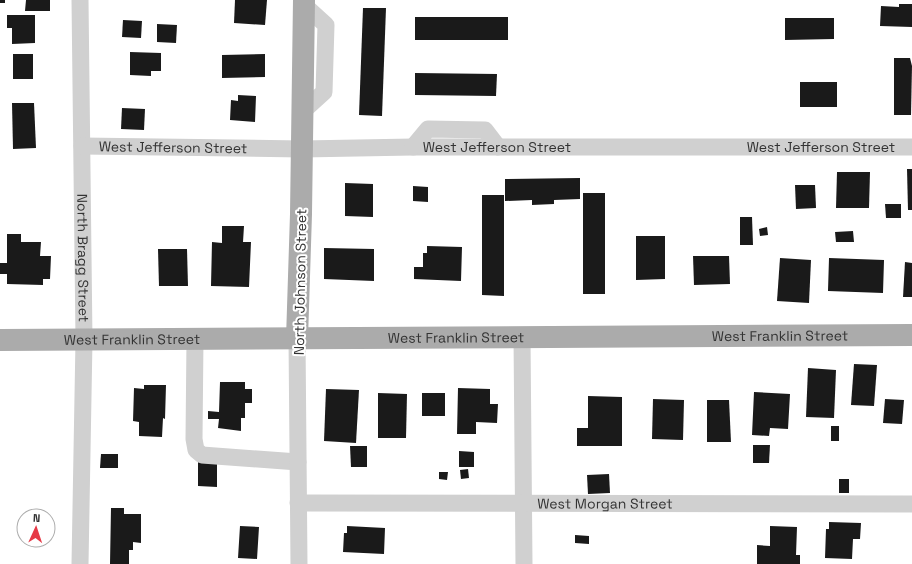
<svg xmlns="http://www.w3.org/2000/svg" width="912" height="564" font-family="'Space Grotesk',sans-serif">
<rect width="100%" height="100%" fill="#fff"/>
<g fill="#1a1a1a">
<rect x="0" y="0" width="5" height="3"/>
<path d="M26 0H50V11H25Z"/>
<path d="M235 0H267L265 25 234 23Z"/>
<path d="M899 4H912V27L880 26 881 6 899 7Z"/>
<path d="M363 8H386L382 116 359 115Z"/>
<path d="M7 15H35V43L12 44V28H7Z"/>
<rect x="415" y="17" width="93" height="23"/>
<path d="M785 18H834V39L785 40Z"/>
<path d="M123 20 142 21 141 38 122 37Z"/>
<path d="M157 24 177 25 176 43 157 42Z"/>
<path d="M130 52 161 53V71H151V76L130 75Z"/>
<rect x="13" y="54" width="20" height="25"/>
<path d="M265 54V77L222 78V55Z"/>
<path d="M894 58H910L912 66 911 115H894Z"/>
<path d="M415 73 497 74 496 96 415 95Z"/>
<rect x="800" y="82" width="37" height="25"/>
<path d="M238 95 256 96 255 122 230 120 231 100 238 101Z"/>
<path d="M12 103H34L36 148 13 149Z"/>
<path d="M122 108 145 109 144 130 121 129Z"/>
<path d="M907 169H912V210H908Z"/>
<path d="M837 172H870L869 208H836Z"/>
<path d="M580 178V199L554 200V204L532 205V200L505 201V179Z"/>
<path d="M345 183 373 184V217L345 216Z"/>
<path d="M795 185H815L816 208 796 209Z"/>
<path d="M413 186 428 187V202L413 201Z"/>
<rect x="583" y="193" width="22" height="101"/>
<path d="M482 195H504V296L482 295Z"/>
<path d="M885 204H901V218H886Z"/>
<path d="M740 217H752L753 245H740Z"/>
<path d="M222 226H244L243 242H251L249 287 211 286 212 242 222 243Z"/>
<path d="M767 227 768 235 760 236 759 229Z"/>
<path d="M853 231 854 242H836L835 232Z"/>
<path d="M7 234H21V242H41L40 256H51L50 279H43V285L7 284V274H0V263H7Z"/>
<path d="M636 236H665V279L636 280Z"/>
<path d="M427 246 462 247 461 281 414 279V267H423V253H427Z"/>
<path d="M324 248 374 249V281L324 279Z"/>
<path d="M158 249H187L188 286H159Z"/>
<path d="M693 256H729L730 284 694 285Z"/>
<path d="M780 258 811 260 809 303 777 301Z"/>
<path d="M829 258 884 260 883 293 828 291Z"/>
<path d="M905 262 912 263V297H903Z"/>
<path d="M854 364 877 365 874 406 851 405Z"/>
<path d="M808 368 836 370 834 418 806 417Z"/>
<path d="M220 382H245V389H252V403H245V418H241V431L218 428 219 419H208V411L219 412Z"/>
<path d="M144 385H166L165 419 163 418 162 437 139 436V422L133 421 134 388 144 389Z"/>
<path d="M458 388 490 389V404H498L497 423 476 422V434H457Z"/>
<path d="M326 389 359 390 356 443 324 441Z"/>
<path d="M754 392 790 394 788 429 770 428 769 436 752 435Z"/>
<path d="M378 393 407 394 406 438H378Z"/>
<rect x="422" y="393" width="23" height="23"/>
<path d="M588 396 622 397V446H577V428H588Z"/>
<path d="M653 399 684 400 683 440 652 439Z"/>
<path d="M885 399 904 400 902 424 883 423Z"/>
<path d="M707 400H729L731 442H707Z"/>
<rect x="831" y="426" width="8" height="15"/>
<path d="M753 445H770L769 463H753Z"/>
<path d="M350 446H367V467H351Z"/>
<path d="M459 451 474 452V467H459Z"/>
<path d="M101 454H118V468H100Z"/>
<path d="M198 461 217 462V487L198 486Z"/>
<path d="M468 469 469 478 461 479 460 470Z"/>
<path d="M439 472H448L447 480 439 479Z"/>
<path d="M609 474 610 493 588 494 587 475Z"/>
<rect x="839" y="479" width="10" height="14"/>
<path d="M111 508H124V514H141V543L133 542V550H129V564H110Z"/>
<path d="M829 522 861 523 860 539H853L852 559 825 558 826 529H829Z"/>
<path d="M240 526 259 527 257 559 238 558Z"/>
<path d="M347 526 385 528 384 554 343 552 344 533H347Z"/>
<path d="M770 526 797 527 796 555H800V564H757V545L770 546Z"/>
<path d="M575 535 589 536V544L575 543Z"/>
</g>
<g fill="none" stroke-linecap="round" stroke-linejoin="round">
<g stroke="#d0d0d0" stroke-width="17">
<path id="s1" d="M80 0 84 340 80 564"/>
<path d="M302 112 324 92 326 25 304 5"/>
<path id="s2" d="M82 146 302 149 413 147H912"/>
<path d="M413 147 428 129 485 130 498 147"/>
<path d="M522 337 524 564"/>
<path d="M195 339 194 439 196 450 202 455 298 462"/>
<path d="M297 339 299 564"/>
<path id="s3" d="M298 503 912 504"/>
</g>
<g stroke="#ababab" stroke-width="22">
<path d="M297 339 301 214 304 0"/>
<path id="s4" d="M0 340 912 335"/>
</g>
</g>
<g text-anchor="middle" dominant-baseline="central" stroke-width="4" stroke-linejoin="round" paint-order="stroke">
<g font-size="14" fill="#333" stroke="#fff">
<text stroke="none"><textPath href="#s2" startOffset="91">West Jefferson Street</textPath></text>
<text stroke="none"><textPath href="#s2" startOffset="415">West Jefferson Street</textPath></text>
<text stroke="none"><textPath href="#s2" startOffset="739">West Jefferson Street</textPath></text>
<text stroke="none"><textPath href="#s1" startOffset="258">North Bragg Street</textPath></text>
<text transform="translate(300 282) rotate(-89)">North Johnson Street</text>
<text stroke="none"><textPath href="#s4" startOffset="780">West Franklin Street</textPath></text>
<text stroke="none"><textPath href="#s4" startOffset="456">West Franklin Street</textPath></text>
<text stroke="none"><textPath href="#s4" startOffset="132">West Franklin Street</textPath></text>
<text stroke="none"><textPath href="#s3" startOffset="307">West Morgan Street</textPath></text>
</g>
</g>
<g transform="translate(36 528) rotate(3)"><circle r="19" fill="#ffffff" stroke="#adadad"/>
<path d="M0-3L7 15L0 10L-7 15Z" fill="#e63946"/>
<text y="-6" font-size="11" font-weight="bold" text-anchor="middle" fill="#333333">N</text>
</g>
</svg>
